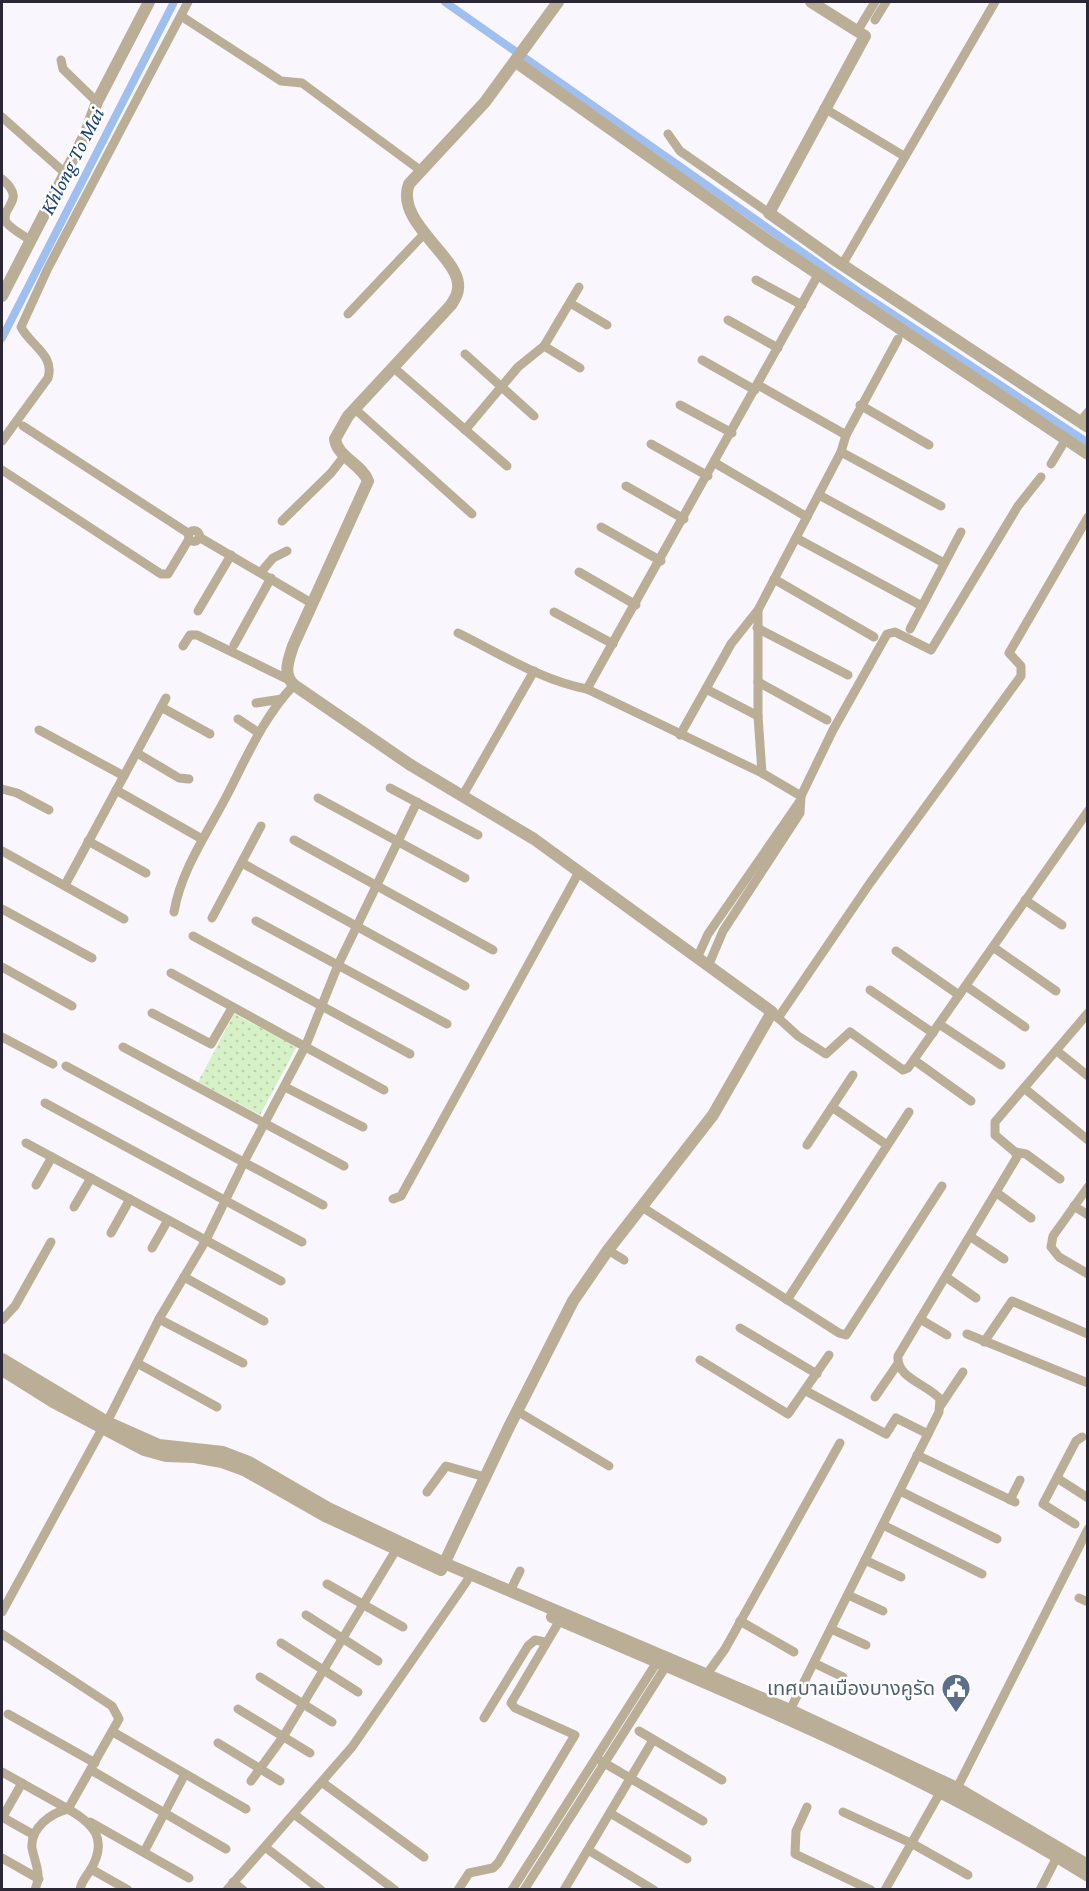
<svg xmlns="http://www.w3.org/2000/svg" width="1089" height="1891" font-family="'Crimson Pro','Noto Sans Thai',serif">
<defs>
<pattern id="park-dots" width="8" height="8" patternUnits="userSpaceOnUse" patternTransform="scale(1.5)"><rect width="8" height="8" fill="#d7f1c7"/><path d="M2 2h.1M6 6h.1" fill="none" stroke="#b9cfac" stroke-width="1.8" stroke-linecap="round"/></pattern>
</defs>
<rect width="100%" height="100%" fill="#f9f6fe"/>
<path fill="url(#park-dots)" d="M234 1014 297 1046 260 1115 198 1082Z"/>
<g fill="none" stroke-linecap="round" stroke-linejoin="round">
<g stroke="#9ebfef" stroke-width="8">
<path d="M445 2 859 292 1088 443"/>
<path d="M2 338 174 2"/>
</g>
<g stroke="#baae97" stroke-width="9">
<path d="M181 16 281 81 302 83 420 170"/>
<path d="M875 20 886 2"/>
<path d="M858 30 875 2"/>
<path d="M61 60 63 69 97 102"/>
<path d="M824 108 904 156"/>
<path d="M2 117 65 173"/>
<path d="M668 134 680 151 769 213"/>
<path d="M2 179C28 201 0 206 6 222 11 229 23 235 30 240"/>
<path d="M842 265 995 2"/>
<path d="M756 280 802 305"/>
<path d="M570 303 607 325"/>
<path d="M348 314 424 234"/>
<path d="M728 320 778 348"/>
<path d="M544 346 580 368"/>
<path d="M465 354 534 416"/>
<path d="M702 360 755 390"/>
<path d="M394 368 507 466"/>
<path d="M758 385 846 435 841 452 758 610V716L762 773"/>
<path d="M680 405 732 433"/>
<path d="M860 405 929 445"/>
<path d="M355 409 472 514"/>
<path d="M1080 422 1088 412"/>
<path d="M23 426 188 533"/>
<path d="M465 430 518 367 544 346 579 287"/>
<path d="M846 435 898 339"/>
<path d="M2 441 48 378C55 355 30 345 21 327L48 268 188 2"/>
<path d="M651 444 708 476"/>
<path d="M841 452 941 506"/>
<path d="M715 463 807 517"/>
<path d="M1051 464 1066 439"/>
<path d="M2 470 161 574H168L189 539"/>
<path d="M626 486 684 519"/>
<path d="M819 495 944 563"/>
<path d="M282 521 331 473 345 455"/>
<path d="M601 527 661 561"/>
<circle cx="194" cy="536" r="5.5"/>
<path d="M199 537 313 604"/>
<path d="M796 538 922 606"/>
<path d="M261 572 273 558 287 551"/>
<path d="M579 572 636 605"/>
<path d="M774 579 874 637"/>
<path d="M198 611 231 555"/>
<path d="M554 612 613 644"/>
<path d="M757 628 848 675"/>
<path d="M910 629 961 532"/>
<path d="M458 633C499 653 542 681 587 689L762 773 801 796 800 813 723 931 709 964"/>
<path d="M234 645 271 578"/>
<path d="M183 646 190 635H197L289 680"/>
<path d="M758 682 827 720"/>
<path d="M587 689 818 275"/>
<path d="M706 689 758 716"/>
<path d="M256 703 282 699"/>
<path d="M161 707 210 734"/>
<path d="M238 719 259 733"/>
<path d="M39 730 124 776"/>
<path d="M680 735 731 644 758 610"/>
<path d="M137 753 179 778 189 779"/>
<path d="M390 788 478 835"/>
<path d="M2 789 17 793 49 810"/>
<path d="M116 790 202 839"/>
<path d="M463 795 534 671"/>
<path d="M801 796 833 730 887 634 895 632 931 650 1018 506 1041 477"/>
<path d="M318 798 465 878"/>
<path d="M294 840 493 950"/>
<path d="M88 841 146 873"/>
<path d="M2 851 124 919"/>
<path d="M242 863 465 986"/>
<path d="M65 885 166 698"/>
<path d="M1025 900 1062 925"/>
<path d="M2 909 92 958"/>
<path d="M174 912C181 871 206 835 225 799 245 761 263 717 294 685"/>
<path d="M212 918 261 826"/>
<path d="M256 921 447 1024"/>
<path d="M193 936 410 1054"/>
<path d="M993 947 1056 991"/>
<path d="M896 951 959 995"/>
<path d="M698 956 708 934 800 801"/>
<path d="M2 967 72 1006"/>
<path d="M171 973 384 1090"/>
<path d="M966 986 1025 1027"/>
<path d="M870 990 933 1033"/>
<path d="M152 1013 211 1044 232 1008"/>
<path d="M776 1016 798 1036 826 1054 850 1032 903 1070 908 1068 1088 811"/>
<path d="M778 1018 870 883 1021 676V666L1009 653 1088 517"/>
<path d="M939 1024 1001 1065"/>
<path d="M2 1037 53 1064"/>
<path d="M123 1047 344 1166"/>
<path d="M1057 1051 1088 1076"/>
<path d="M914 1060 971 1101"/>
<path d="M66 1066 323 1205"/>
<path d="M853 1075 832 1107 887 1145"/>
<path d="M285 1087 363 1127"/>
<path d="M1024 1088 1088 1140"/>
<path d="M45 1103 302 1242"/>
<path d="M26 1143 281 1281"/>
<path d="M807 1145 832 1107"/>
<path d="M1015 1152 1026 1154 1060 1179"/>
<path d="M36 1185 52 1157"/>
<path d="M1088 1187 1053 1236 1051 1247 1059 1257 1088 1274"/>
<path d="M997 1193 1031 1218"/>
<path d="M393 1199 401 1196 579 872"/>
<path d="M1074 1206 1088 1215"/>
<path d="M74 1207 91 1178"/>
<path d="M642 1207 839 1333 846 1335 942 1186"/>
<path d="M111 1233 130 1199"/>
<path d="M971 1237 1004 1259"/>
<path d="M152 1248 168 1220"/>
<path d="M608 1250 624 1260"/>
<path d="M184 1277 264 1321"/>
<path d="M946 1277 976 1298"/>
<path d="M787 1300 909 1112"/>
<path d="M159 1319 243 1363"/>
<path d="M920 1319 947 1335"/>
<path d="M2 1320 15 1306 51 1242"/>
<path d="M740 1328 817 1374"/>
<path d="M967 1334 1088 1383"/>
<path d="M984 1342 1012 1301 1088 1334"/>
<path d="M700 1360 788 1414 829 1355"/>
<path d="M137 1363 217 1407"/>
<path d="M806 1391 886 1434 896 1418 928 1434"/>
<path d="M875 1397 897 1365"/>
<path d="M941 1405 963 1372"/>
<path d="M517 1411 609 1466"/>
<path d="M107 1422 159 1319 206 1240 244 1162 306 1045 338 965 417 802"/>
<path d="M917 1455 1015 1502"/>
<path d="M1057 1478 1088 1498"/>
<path d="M900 1491 997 1539"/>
<path d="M427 1492 446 1466 485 1477"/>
<path d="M1010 1500 1020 1480"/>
<path d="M1075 1524 1043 1504 1076 1441 1082 1437"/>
<path d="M883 1525 982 1574"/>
<path d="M865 1560 901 1577"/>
<path d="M327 1584 403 1627"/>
<path d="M510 1591 520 1571"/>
<path d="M848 1595 883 1611"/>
<path d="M1079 1598 1088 1602"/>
<path d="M2 1612 102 1429"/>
<path d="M306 1615 378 1661"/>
<path d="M740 1621 794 1652"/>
<path d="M831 1629 866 1645"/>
<path d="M2 1634 112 1706 119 1719 68 1809 2 1772"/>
<path d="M281 1643 358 1692"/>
<path d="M814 1663 843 1677"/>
<path d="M707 1674 725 1649 840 1443"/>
<path d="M260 1677 332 1722"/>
<path d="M238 1709 310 1753"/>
<path d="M790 1710 939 1412 940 1399C927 1384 896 1378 898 1356L1017 1157 1015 1152 995 1135V1122L1088 1013"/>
<path d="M8 1714 95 1763"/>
<path d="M484 1718 528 1646 535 1640 545 1642"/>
<path d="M639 1731 722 1780"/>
<path d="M113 1732 246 1809"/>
<path d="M218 1743 280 1781"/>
<path d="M601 1761 703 1821"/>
<path d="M91 1770 226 1849"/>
<path d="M251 1781 283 1737 396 1550"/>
<path d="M323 1783 424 1857"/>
<path d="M957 1788 1088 1529"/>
<path d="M807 1807 796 1831 795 1854 871 1890"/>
<path d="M843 1812 913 1844 968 1875"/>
<path d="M610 1813 687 1859"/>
<path d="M295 1815 395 1890"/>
<path d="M2 1817 34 1835"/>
<path d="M2 1818 22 1783"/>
<path d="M90 1822 189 1878"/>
<path d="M265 1847 321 1890"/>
<path d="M588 1850 654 1890"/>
<path d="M144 1852 185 1774"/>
<path d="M2 1858 39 1879"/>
<path d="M91 1869 128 1890"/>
<path d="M233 1882 243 1890"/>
<path d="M35 1890C42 1873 35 1864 32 1848 30 1828 51 1813 68 1809 94 1824 108 1839 91 1869 87 1876 81 1881 80 1890"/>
<path d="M227 1890 352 1747 467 1581"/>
<path d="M458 1890 469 1873 493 1868 498 1863 575 1735 515 1708 511 1703 560 1620"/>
<path d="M512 1890 657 1662"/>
<path d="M524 1890 666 1666"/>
<path d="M564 1890 653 1740"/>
<path d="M885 1890 941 1791"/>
<path d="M1040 1890 1057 1857"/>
</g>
<g stroke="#baae97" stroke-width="12">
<path d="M811 2 865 36 769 213 835 260 1088 427"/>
<path d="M516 62 770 242 1088 454"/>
<path d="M2 296 85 135 97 102 149 2"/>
<path d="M2 1359 107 1422 159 1445 223 1452 249 1462 328 1508 444 1563 790 1710 957 1788 1088 1865"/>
<path d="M2 1370 53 1402 144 1450 166 1456 194 1457 222 1462 244 1470 325 1516 439 1569"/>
<path d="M441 1570 509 1427 573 1301 608 1250 713 1115 772 1012 534 839 409 764 294 685C282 674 289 659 293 646L368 481C362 464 337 457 335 439L348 416 451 305C456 297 459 292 458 283 455 255 395 220 409 184L485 102 558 2"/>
<path d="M552 1617C734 1695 919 1770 1088 1876"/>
</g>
</g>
<defs>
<g id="civic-pin" transform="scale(1.5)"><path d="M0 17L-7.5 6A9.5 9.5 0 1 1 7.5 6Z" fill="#5c6f8a" stroke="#fff"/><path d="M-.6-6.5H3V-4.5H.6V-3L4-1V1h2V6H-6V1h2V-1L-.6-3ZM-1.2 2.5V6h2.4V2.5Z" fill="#fff"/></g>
</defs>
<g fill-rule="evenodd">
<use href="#civic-pin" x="956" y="1688"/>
</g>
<g text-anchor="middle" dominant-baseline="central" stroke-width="5" stroke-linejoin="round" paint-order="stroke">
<g font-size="20" fill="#4e5e75" stroke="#fff" text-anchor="end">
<text x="935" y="1688">เทศบาลเมืองบางคูรัด</text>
</g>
<g font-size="21" font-style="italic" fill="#163f78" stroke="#fff">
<text transform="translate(72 161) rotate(-63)">Khlong To Mai</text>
</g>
</g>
<rect width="1089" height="1891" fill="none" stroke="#2c2735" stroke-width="6"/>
</svg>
